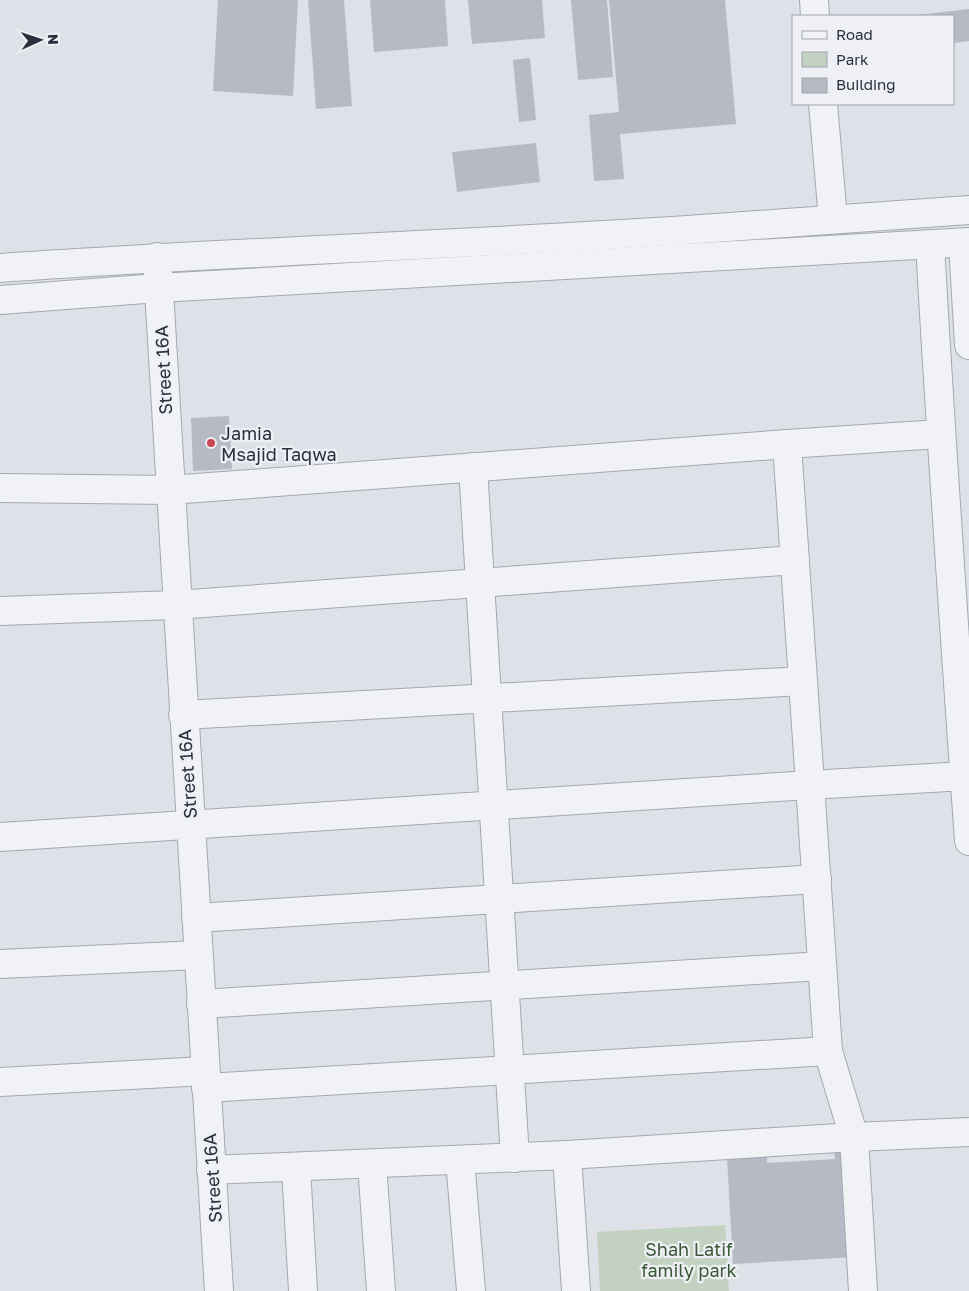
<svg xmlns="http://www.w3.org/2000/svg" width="969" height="1291" font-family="'Golos Text',sans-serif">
<rect width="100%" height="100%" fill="#dee1e7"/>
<path fill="#c3d1c0" d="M725 1225 729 1291H600L597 1232Z"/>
<g fill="#b6bac4">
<path d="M218 0H298L293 96 213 91Z"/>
<path d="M308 0H344L352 106 316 109Z"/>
<path d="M370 0H445L448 46 374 52Z"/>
<path d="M468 0H542L545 38 472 44Z"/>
<path d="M571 0H607L613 77 578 80Z"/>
<path d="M609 0H725L736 124 620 134 624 179 594 181 589 115 619 112Z"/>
<path d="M969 9V41L953 43V16H918V15Z"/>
<path d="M530 58 536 120 519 122 513 60Z"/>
<path d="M536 143 540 182 457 192 452 152Z"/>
<path d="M229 416 232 469 193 471 191 418Z"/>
<path d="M849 1151 856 1257 733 1264 727 1158 767 1156V1163L835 1159 834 1152Z"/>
</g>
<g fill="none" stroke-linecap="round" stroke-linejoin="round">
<g stroke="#a4a8b1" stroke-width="30">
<g id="minor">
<path d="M814 0 815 16"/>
<path d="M823 104 833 219"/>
<path d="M963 243 969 345"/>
<path d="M930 244C941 443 955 642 969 841"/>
<path d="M157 257 219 1291"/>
<path d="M0 268C229 252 458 245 687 230 781 224 875 216 969 210"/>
<path d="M0 300 158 288 969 242"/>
<path d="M787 444 828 1051 854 1137 863 1291"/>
<path d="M473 467 515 1158"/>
<path d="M0 488 170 490 787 444 940 434"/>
<path d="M0 611 176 605 795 560"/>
<path d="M183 715 803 681"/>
<path d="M0 837 810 785 965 776"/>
<path d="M196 918 817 879"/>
<path d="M0 964 198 955"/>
<path d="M201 1004 822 966"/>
<path d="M0 1082 205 1071"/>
<path d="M206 1088 828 1051"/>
<path d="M567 1155 576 1291"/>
<path d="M460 1160 471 1291"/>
<path d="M372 1164 381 1291"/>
<path d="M296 1167 303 1291"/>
<path d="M211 1170 567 1155 854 1137 969 1132"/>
</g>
</g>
<use href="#minor" stroke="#f1f2f6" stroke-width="28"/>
</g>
<circle fill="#c84753" stroke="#eef0f5" stroke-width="2" cx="211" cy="443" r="5"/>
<g text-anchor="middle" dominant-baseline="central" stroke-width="4.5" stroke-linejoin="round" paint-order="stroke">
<g font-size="18" fill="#282f3d" stroke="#eef0f5">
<text transform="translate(163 370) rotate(-93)">Street 16A</text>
<text transform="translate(187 774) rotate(-94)">Street 16A</text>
<text transform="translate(212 1178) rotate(-94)">Street 16A</text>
</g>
<g font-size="18" fill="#282f3d" stroke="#eef0f5" text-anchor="start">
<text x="221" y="433">Jamia<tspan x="221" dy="21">Msajid Taqwa</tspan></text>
</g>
<g font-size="18" fill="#3a5936" stroke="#eef0f5">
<text x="689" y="1249">Shah Latif<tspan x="689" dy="21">family park</tspan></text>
</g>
</g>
<rect x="792" y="15" width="162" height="90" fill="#eef0f5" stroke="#9fa3ab"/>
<rect x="802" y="31" width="25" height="8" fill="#f1f2f6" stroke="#9fa3ab"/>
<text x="836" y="40" font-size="15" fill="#282f3d">Road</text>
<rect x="802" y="52" width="25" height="15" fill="#c3d1c0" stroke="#9fa3ab"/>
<text x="836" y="65" font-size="15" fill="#282f3d">Park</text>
<rect x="802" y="78" width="25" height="15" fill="#b6bac4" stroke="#9fa3ab"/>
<text x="836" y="90" font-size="15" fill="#282f3d">Building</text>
<g transform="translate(40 40) rotate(87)" stroke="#eef0f5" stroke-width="4" paint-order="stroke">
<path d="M0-4L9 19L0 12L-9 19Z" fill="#282f3d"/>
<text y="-8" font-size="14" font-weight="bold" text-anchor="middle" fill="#282f3d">N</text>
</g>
</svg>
